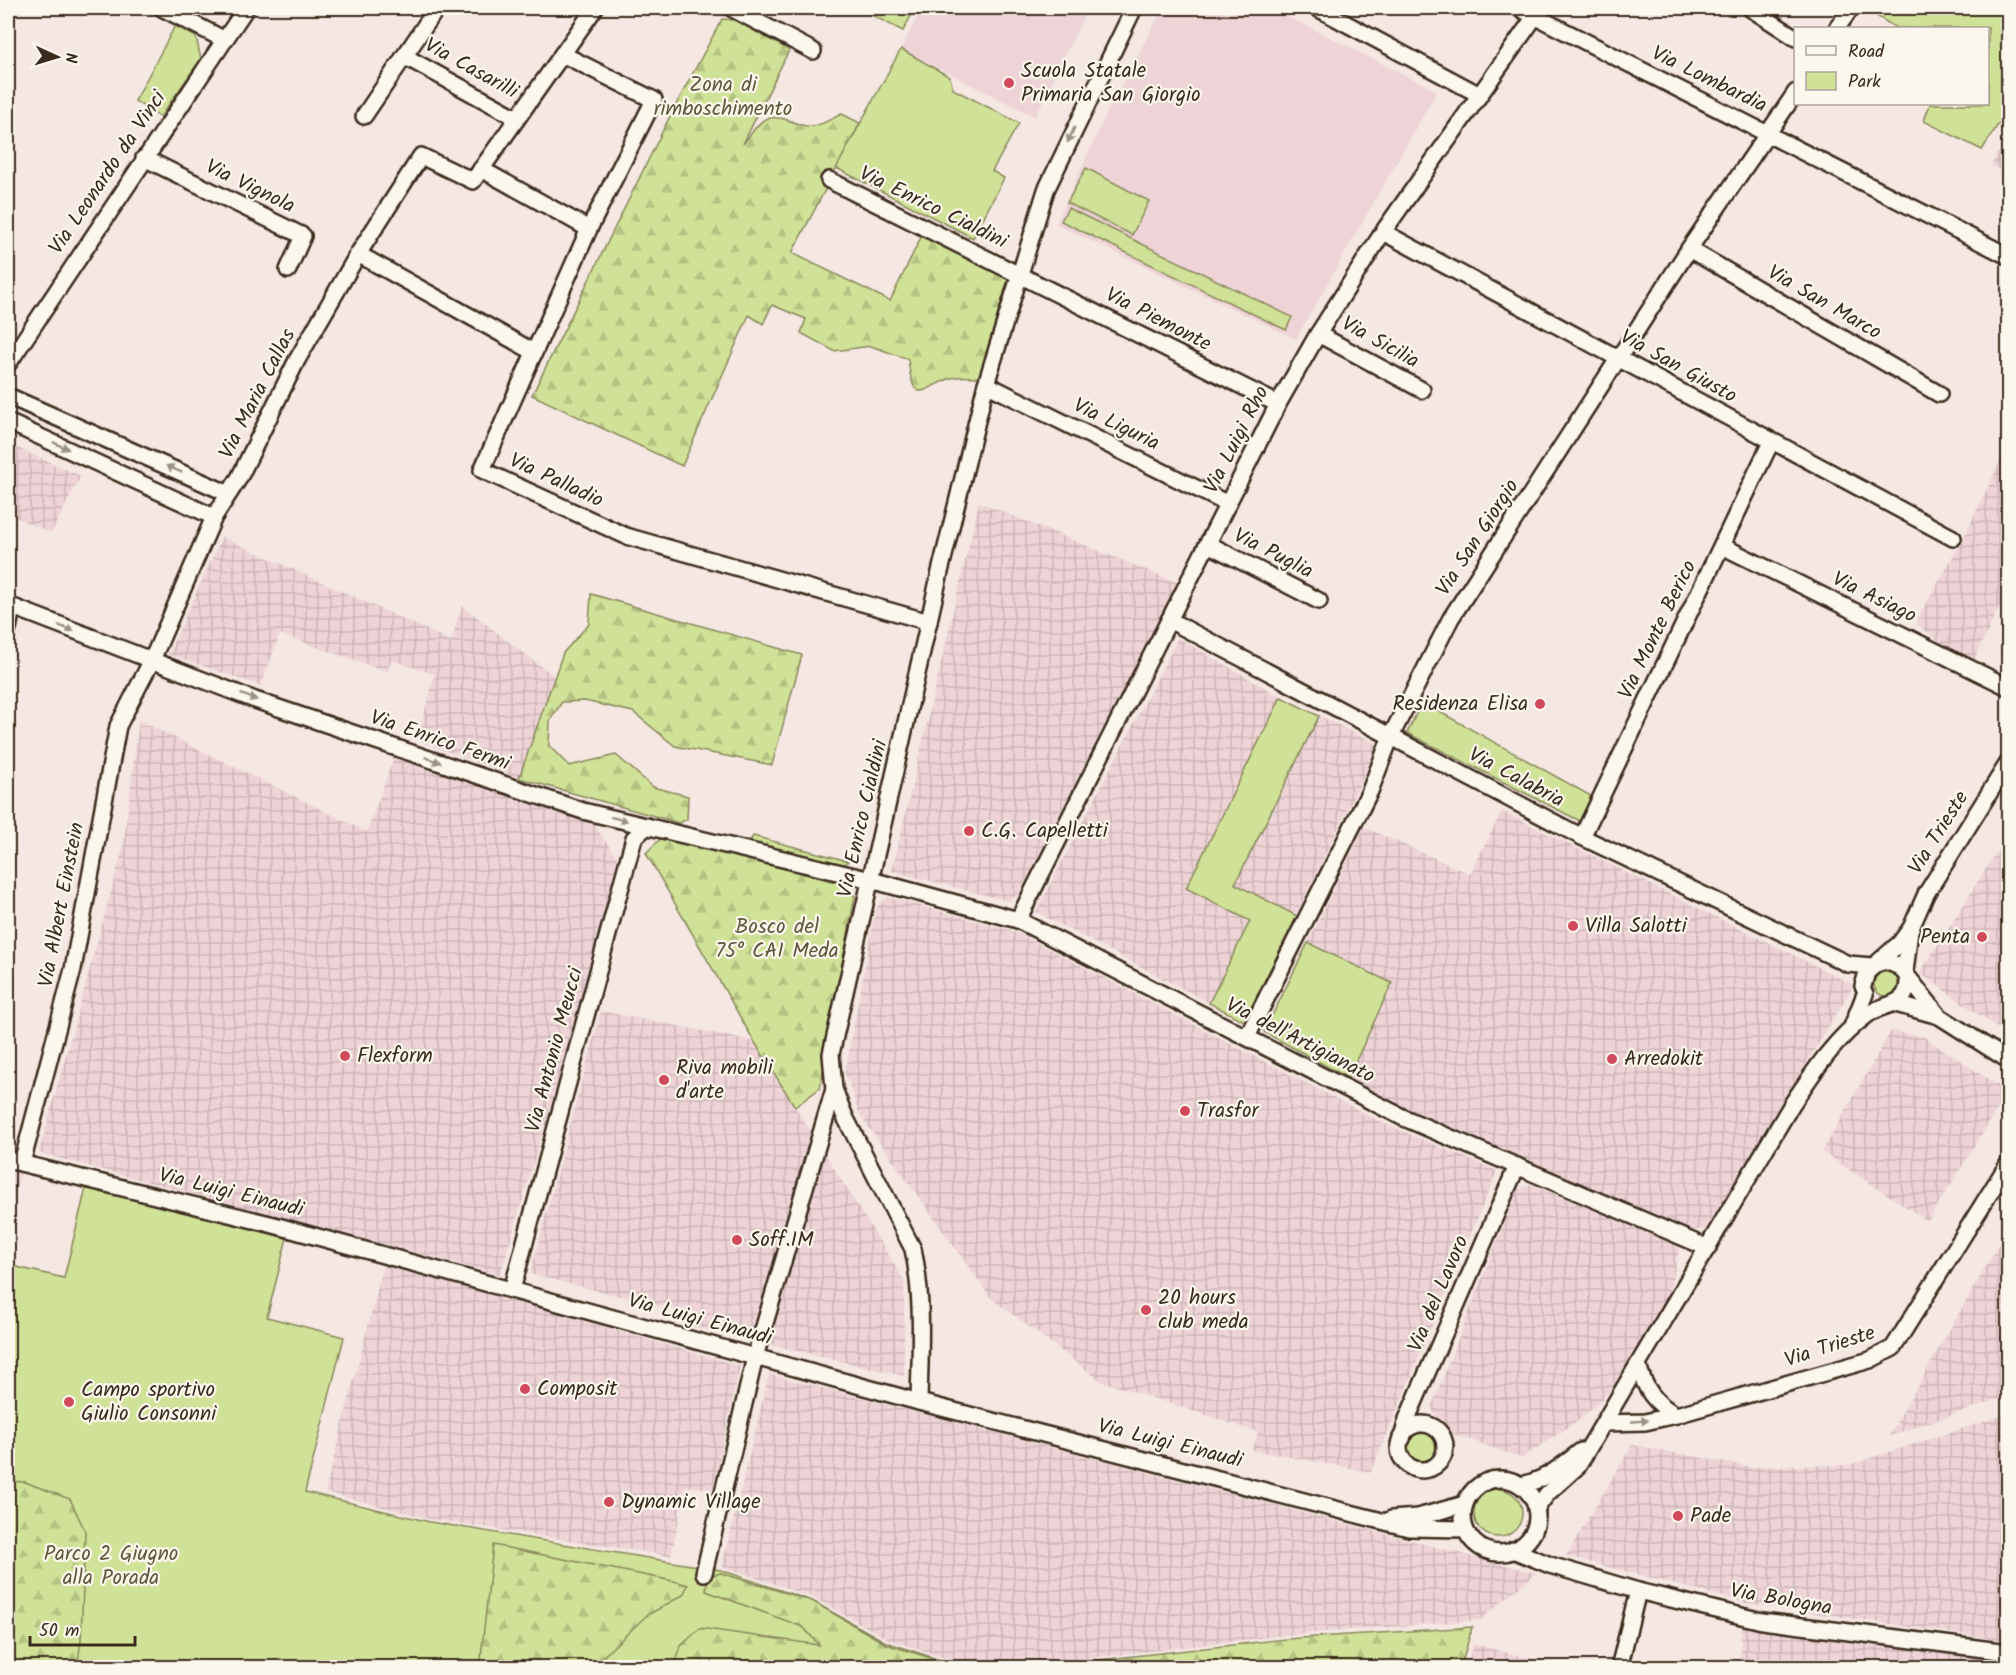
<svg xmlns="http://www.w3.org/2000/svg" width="2016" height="1675" font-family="Kalam,sans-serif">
<defs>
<pattern id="industrial-grid" width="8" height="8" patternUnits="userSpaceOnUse" patternTransform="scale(1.5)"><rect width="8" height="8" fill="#eed4d7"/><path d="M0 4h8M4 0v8" fill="none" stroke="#cdb6b8"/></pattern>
<pattern id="forest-firs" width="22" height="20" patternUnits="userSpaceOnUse" patternTransform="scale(1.5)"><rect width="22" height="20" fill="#d0e297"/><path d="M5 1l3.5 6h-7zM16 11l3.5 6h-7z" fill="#b4c282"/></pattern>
</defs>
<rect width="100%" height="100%" fill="#f5e7e2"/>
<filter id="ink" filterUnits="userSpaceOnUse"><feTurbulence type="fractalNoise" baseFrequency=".0167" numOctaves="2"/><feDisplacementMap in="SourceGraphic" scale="12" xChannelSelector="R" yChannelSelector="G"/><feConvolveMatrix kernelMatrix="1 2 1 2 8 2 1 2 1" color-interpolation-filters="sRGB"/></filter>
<g filter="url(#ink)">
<g fill="#eed4d7">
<path d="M922 8H1088L1035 117 901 49Z"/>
<path d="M1163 8H1214L1228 14 1247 8H1271L1437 91 1296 339 1056 224 1107 112Z"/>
<path d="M8 1168 21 1171 8 1223Z"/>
</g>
<g fill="url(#industrial-grid)">
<path d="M2008 137V175L1991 165Z"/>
<path d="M8 444 81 476 51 533 8 514Z"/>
<path d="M2008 445V588L1971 666 1915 623 1962 541Z"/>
<path d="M979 502 1178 583 1019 894 1008 901 892 871Z"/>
<path d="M222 537 451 641 462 606 554 676 519 778 417 740 435 674 391 660 388 672 280 634 261 686 168 654Z"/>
<path d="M1178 638 1281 697 1379 745 1244 1021 1036 912Z"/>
<path d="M139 720 367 832 394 757 592 822 622 865 500 1275 39 1153 123 848Z"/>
<path d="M1502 811 1854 985 1706 1229 1691 1230 1393 1103 1264 1032 1364 827 1470 874Z"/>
<path d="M2008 834V1035L1920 973Z"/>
<path d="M888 897 1016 932 1381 1122 1497 1171 1371 1472 1252 1450 1258 1432 1101 1381 991 1298 860 1115 845 1073 876 908Z"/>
<path d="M601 1011 754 1041 904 1280V1376L679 1323 684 1312 530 1274Z"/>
<path d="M1891 1031 1924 1037 2008 1092 1928 1221 1822 1152Z"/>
<path d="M1531 1184 1680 1246 1669 1294 1619 1382 1582 1418 1522 1458 1448 1432 1431 1408 1517 1190Z"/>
<path d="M2001 1240 2008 1244V1396L1889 1436Z"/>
<path d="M384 1264 740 1366 713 1489 686 1486 671 1556 430 1519 325 1492Z"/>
<path d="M769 1374 1536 1573 1480 1620 1286 1635 1015 1667H984L938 1656 888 1639 812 1597 722 1566Z"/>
<path d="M2008 1414V1641L1746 1603 1566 1556 1632 1445 1751 1467 1849 1465Z"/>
<path d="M1742 1626 2008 1662V1667H1739Z"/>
<path d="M1473 1644 1512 1654 1571 1667H1467Z"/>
</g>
<g fill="#d0e297" stroke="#86865a" stroke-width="1.5">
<path d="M858 8H915L903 31Z"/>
<path d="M1869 8H2008V109L1982 150 1924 121 1930 104H1988V28H1896L1867 10Z"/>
<path d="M175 26 196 37 201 59 160 117 135 101Z"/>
<path d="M901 49 950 77 953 89 1019 123 992 171 1004 178 973 238 836 168Z"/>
<path d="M1086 168 1149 201 1132 235 1067 203Z"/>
<path d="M1068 208 1292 317 1286 330 1061 221Z"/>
<path d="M1281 697 1319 716 1235 884 1297 916 1244 1021 1209 1003 1250 921 1186 888Z"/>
<path d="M1422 702 1591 796 1580 821 1407 733Z"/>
<path d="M1308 943 1392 983 1348 1078 1264 1032Z"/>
<circle cx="1886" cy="984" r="12"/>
<path d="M86 1188 287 1238 267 1317 344 1337 305 1492 430 1522 721 1570 812 1601 886 1642 937 1659 975 1667 8 1668V1265L64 1278Z"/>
<circle cx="1423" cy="1447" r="17"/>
<circle cx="1498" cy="1513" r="24"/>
</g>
<g fill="url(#forest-firs)" stroke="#86865a" stroke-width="1.5">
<path d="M722 19 735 20 789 50 743 144C758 126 761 111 788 120 794 122 800 125 806 126 819 128 831 118 842 114L860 123 792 253 890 301 923 233 1009 275 980 377C973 377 964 376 956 377 925 383 914 414 908 359L871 346 834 351 801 333 806 319 772 305 763 324 749 315 682 466 532 395 671 114Z"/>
<path d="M591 594 802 655 772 765 675 746 633 712 585 701 562 702 550 720 549 746 569 766 616 755 653 787 688 796 687 819 679 823 519 778 563 653 589 624Z"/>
<path d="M753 836 848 861 843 867 748 844Z"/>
<path d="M662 837 843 884 855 896 820 1088 795 1107 754 1041 646 853Z"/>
<path d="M8 1481 25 1482 70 1499 85 1531 81 1641 77 1667H8Z"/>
<path d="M493 1545 678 1582 688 1585 683 1595 646 1616 592 1667H480Z"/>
<path d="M721 1573 812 1601 886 1644 937 1660 971 1667 674 1668 681 1646 700 1628 819 1645 803 1627 706 1591 708 1576Z"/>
<path d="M1472 1627 1461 1667H1036L1286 1639Z"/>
</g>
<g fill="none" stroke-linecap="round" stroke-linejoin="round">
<g stroke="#3b2a1e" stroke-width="20">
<g id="minor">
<path d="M162 8 223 39"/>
<path d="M731 8 813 51"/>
<path d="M1317 8 1478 94"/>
<path d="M1519 8 2008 256"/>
<path d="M1750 8 1796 38"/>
<path d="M1837 28 1851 8"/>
<path d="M562 54 654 100 589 229 482 470 626 536 929 622"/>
<path d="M404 56 517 118"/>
<path d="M364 116 437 8"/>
<path d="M144 158 303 236 288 270"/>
<path d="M481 169 589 229"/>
<path d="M829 180 1278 404"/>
<path d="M1383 232 1953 538"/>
<path d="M1689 249 1939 394"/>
<path d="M358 254 534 352"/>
<path d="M1318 334 1422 390"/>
<path d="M8 364 246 8"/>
<path d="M986 384 1228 504"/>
<path d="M8 396 227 493"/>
<path d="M8 422 214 517"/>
<path d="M1208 544 1319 601"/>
<path d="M1722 546 2008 687"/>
<path d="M8 605 255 700 583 811 871 880 1018 920 1402 1117 1708 1248"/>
<path d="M1169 620 1582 837 1848 964 1872 966"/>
<path d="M8 629 12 607"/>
<path d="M1582 837 1771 442"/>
<path d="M1018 920 1278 404 1318 334 1383 232 1541 8"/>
<path d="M1879 963 1886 961 1900 967 1939 1016 2008 1060"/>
<path d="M1905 972 1910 930"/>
<path d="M1863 986 1867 972 1900 943 1911 928 1926 894 2008 763"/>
<path d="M1896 1004 1939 1016"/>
<path d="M1853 1024 1865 994"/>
<path d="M1247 1037 1370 791 1391 736 1451 618 1689 249 1796 92"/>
<path d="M8 1160 274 1225 919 1402 1409 1528 1465 1529"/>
<path d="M22 1163 73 969 118 726 152 660 214 517 239 478 297 360 358 254 421 156 473 181 595 8"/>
<path d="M512 1290 634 838 647 826"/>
<path d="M1638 1365C1645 1389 1654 1403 1676 1415"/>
<path d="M919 1402C920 1351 924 1299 913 1249L845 1117 834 1089 831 1054 940 572 986 384 1046 190 1134 8"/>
<path d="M1604 1423 1645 1422 1676 1415 1870 1360 1893 1348 2008 1164"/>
<circle cx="1422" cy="1447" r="23"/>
<path d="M1402 1439 1407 1419 1517 1166"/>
<circle cx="1500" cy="1516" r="37"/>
<path d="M1520 1485C1545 1481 1561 1466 1581 1451"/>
<path d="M1536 1509 1547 1494 1578 1466 1792 1104C1814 1071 1835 1039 1867 1015 1884 1002 1909 1008 1908 979"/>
<path d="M1391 1519 1418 1517 1465 1504"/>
<path d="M1513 1550 1550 1565 1638 1591 1762 1621 2008 1652"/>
<path d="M704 1573 755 1357 834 1089"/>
<path d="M1619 1668 1638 1591"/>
</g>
</g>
<use href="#minor" stroke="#fbf7ec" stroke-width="15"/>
</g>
<defs><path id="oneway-solid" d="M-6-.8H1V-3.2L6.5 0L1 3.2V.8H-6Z" transform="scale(1.5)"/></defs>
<g fill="#9b9085">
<use href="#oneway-solid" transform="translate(1071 135) rotate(115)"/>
<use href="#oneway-solid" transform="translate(61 446) rotate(25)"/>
<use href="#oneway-solid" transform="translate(174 469) rotate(-156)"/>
<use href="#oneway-solid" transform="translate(66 628) rotate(21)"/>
<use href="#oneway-solid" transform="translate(249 697) rotate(21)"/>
<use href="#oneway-solid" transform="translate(433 760) rotate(19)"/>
<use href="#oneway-solid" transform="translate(619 819) rotate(14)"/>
<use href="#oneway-solid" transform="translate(1640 1421) rotate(-5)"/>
</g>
</g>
<g fill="#d1495b" stroke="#fbf7ec" stroke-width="2">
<circle cx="1009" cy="83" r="6"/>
<circle cx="1540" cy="704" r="6"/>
<circle cx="969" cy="831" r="6"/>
<circle cx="1573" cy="926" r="6"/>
<circle cx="1982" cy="937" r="6"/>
<circle cx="345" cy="1056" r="6"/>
<circle cx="1612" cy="1059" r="6"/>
<circle cx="664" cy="1080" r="6"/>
<circle cx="1185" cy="1111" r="6"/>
<circle cx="737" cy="1240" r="6"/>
<circle cx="1146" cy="1310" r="6"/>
<circle cx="525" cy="1389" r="6"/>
<circle cx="69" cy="1402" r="6"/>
<circle cx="609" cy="1502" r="6"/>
<circle cx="1678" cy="1516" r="6"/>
</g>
<g text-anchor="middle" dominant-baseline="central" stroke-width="4.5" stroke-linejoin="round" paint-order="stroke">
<g font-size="21" fill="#3b2a1e" stroke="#fbf7ec">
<text transform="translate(471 69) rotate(29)">Via Casarilli</text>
<text transform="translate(1709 80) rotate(26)">Via Lombardia</text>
<text transform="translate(108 173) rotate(-56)">Via Leonardo da Vinci</text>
<text transform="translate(250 187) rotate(26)">Via Vignola</text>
<text transform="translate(933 208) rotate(26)">Via Enrico Cialdini</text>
<text transform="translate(1824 303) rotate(30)">Via San Marco</text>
<text transform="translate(1158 320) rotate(27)">Via Piemonte</text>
<text transform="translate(1380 343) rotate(29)">Via Sicilia</text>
<text transform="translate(1678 367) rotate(29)">Via San Giusto</text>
<text transform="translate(258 394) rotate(-63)">Via Maria Callas</text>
<text transform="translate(1116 425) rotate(26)">Via Liguria</text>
<text transform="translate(1237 440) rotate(-63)">Via Luigi Rho</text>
<text transform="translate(556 481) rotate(25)">Via Palladio</text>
<text transform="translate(1478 538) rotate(-57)">Via San Giorgio</text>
<text transform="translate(1273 554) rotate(27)">Via Puglia</text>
<text transform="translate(1874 598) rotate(26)">Via Asiago</text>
<text transform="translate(1658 630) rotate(-64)">Via Monte Berico</text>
<text transform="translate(440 741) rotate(19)">Via Enrico Fermi</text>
<text transform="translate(1516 778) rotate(28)">Via Calabria</text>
<text transform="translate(863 819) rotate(-77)">Via Enrico Cialdini</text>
<text transform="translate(1939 833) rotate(-58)">Via Trieste</text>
<text transform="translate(62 905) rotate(-79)">Via Albert Einstein</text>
<text transform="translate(1300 1041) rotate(27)">Via dell'Artigianato</text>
<text transform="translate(555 1050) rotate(-75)">Via Antonio Meucci</text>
<text transform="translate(231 1193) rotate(14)">Via Luigi Einaudi</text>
<text transform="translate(1439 1294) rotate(-67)">Via del Lavoro</text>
<text transform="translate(700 1320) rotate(15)">Via Luigi Einaudi</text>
<text transform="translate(1830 1347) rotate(-18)">Via Trieste</text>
<text transform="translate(1170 1444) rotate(14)">Via Luigi Einaudi</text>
<text transform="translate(1781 1600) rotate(10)">Via Bologna</text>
</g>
<g font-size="21" fill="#3b2a1e" stroke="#fbf7ec" text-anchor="start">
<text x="1021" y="71">Scuola Statale<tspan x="1021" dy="24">Primaria San Giorgio</tspan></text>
<text x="1528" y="704" text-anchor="end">Residenza Elisa</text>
<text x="981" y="831">C.G. Capelletti</text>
<text x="1585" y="926">Villa Salotti</text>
<text x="1970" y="937" text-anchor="end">Penta</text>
<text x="357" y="1056">Flexform</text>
<text x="1624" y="1059">Arredokit</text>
<text x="676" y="1068">Riva mobili<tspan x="676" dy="24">d'arte</tspan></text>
<text x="1197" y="1111">Trasfor</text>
<text x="749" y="1240">Soff.IM</text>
<text x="1158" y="1298">20 hours<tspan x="1158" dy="24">club meda</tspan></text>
<text x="537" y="1389">Composit</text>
<text x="81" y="1390">Campo sportivo<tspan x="81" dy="24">Giulio Consonni</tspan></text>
<text x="621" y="1502">Dynamic Village</text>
<text x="1690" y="1516">Pade</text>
</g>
<g font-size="21" fill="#60583c" stroke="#fbf7ec">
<text x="723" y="85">Zona di<tspan x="723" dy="24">rimboschimento</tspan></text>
<text x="777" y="927">Bosco del<tspan x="777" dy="24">75° CAI Meda</tspan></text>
<text x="111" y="1554">Parco 2 Giugno<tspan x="111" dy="24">alla Porada</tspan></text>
</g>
</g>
<rect width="2016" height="1675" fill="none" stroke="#fbf7ec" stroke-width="30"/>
<rect x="15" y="15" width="1986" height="1645" fill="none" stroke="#3b2a1e" stroke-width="2" filter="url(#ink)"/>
<rect x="1794" y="27" width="195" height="78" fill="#fbf7ec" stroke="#aea59a" stroke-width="1.5"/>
<rect x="1806" y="46" width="30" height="9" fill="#fbf7ec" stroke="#aea59a" stroke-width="1.5"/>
<text x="1848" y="57" font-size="18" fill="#3b2a1e">Road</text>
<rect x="1806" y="72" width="30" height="18" fill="#d0e297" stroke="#aea59a" stroke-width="1.5"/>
<text x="1848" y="87" font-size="18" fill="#3b2a1e">Park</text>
<g transform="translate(57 57) rotate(94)" stroke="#fbf7ec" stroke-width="4.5" paint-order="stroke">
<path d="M0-4.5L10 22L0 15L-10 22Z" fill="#3b2a1e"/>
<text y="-9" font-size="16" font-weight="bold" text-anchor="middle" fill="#3b2a1e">N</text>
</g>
<path d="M30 1636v9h105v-9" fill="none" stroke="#3b2a1e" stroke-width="3"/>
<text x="39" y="1636" font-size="18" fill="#3b2a1e" stroke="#fbf7ec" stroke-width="4.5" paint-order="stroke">50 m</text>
</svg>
